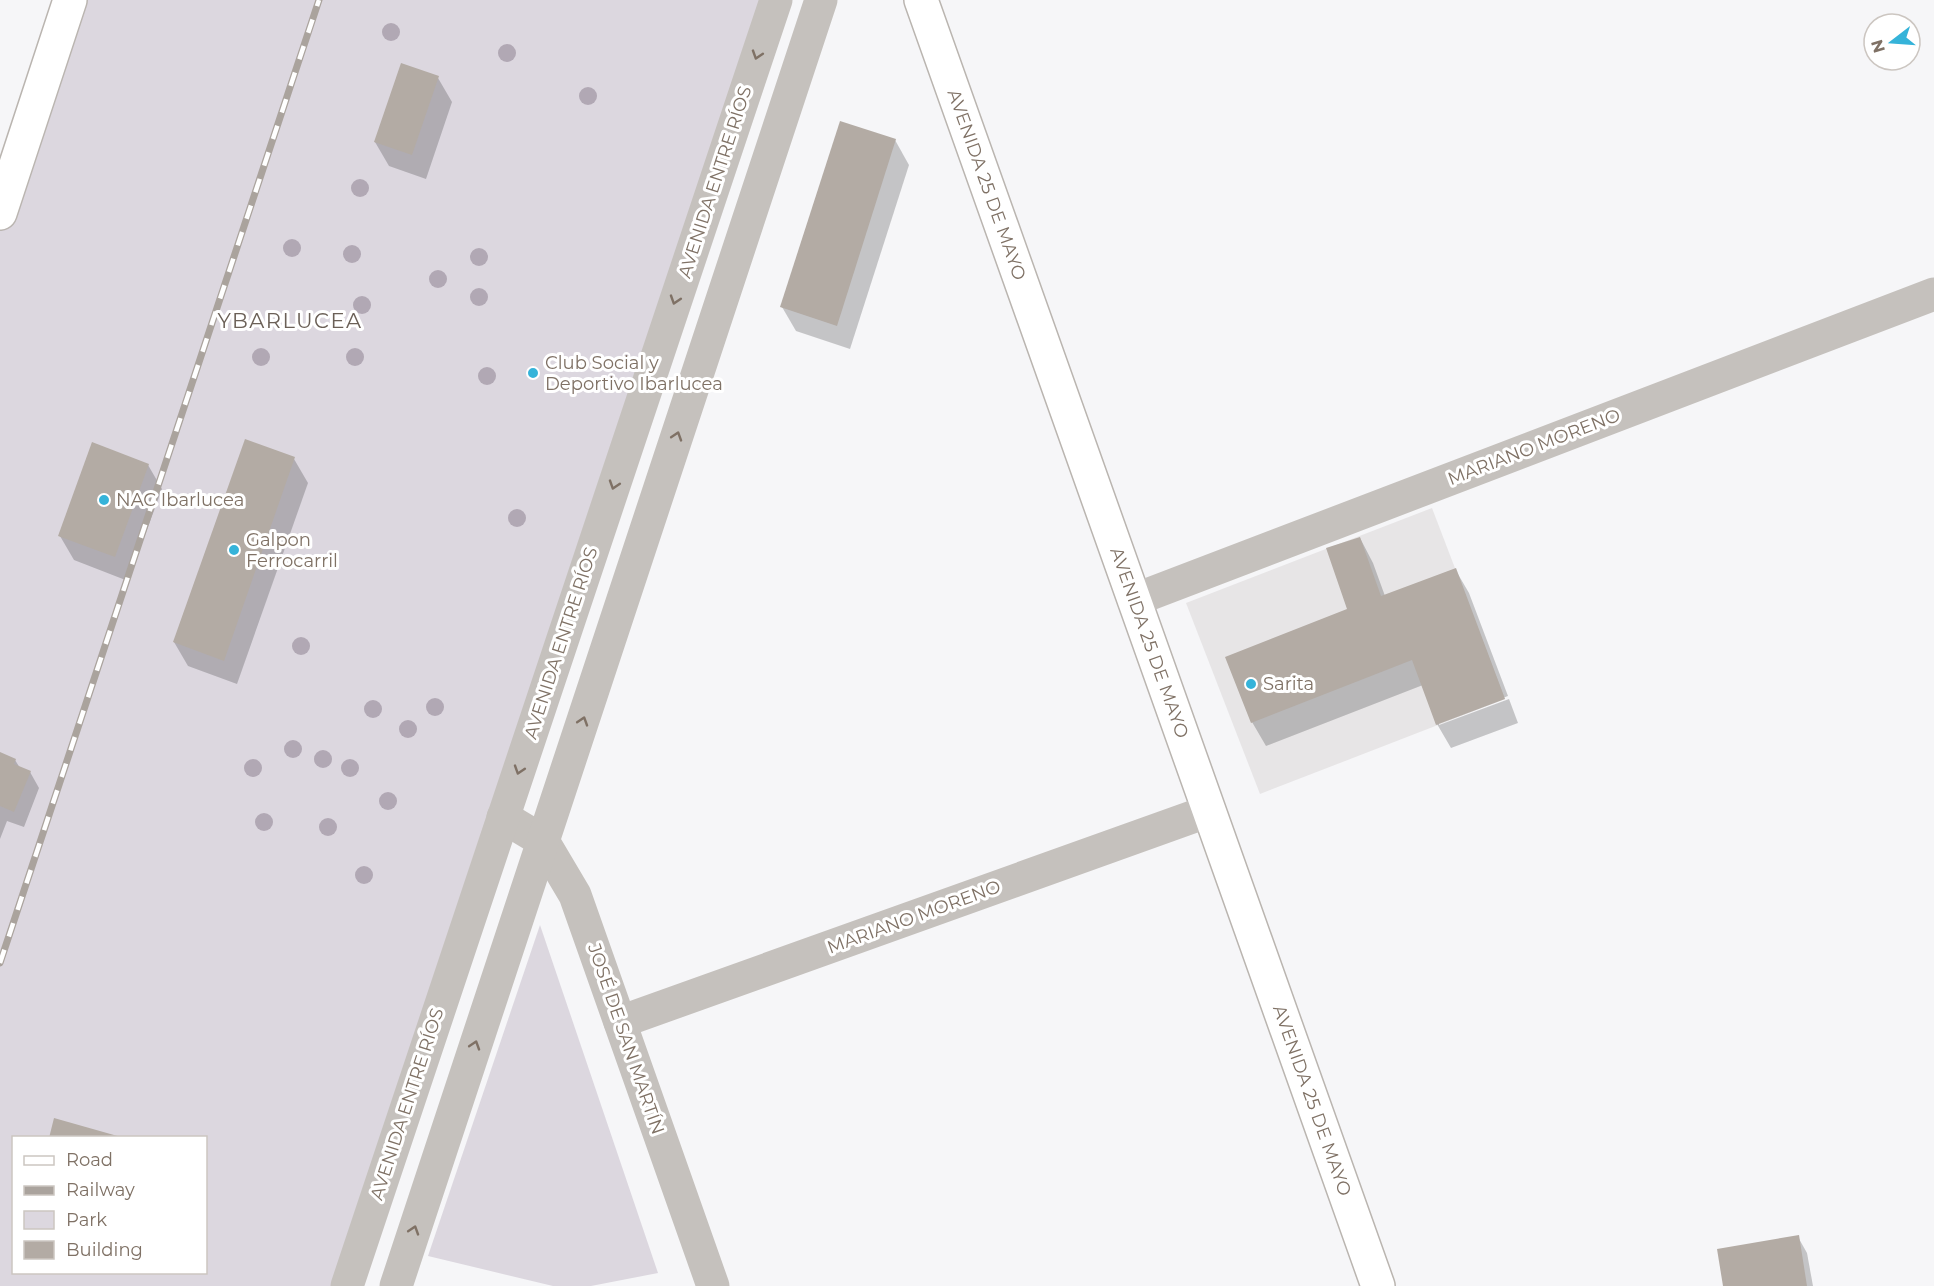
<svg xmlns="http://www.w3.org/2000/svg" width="1934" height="1286" font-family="Montserrat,sans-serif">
<rect width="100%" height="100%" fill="#f6f6f8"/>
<path fill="#e7e5e6" d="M1432 508 1505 699 1260 794 1186 603Z"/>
<g fill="#dcd7df" fill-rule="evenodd">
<path d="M70 0H776L347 1286H0V213ZM14 1138H206V1272H14Z"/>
<path d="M540 925 658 1273 591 1286H553L428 1256Z"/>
</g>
<g fill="#0003">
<path d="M438 78 452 102 426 179 389 166 375 142Z"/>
<path d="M895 140 909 165 850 349 796 331 782 307Z"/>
<path d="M294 459 308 483 237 684 188 666 174 642Z"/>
<path d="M148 465 162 489 128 581 74 560 60 536Z"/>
<path d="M1360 538 1373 563 1385 596 1455 569 1469 593 1508 696 1439 722V725L1509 699 1518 723 1451 748 1437 724 1423 685 1266 746 1252 722 1349 610Z"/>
<path d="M0 754 15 760 20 768 30 772 39 788 24 827 7 821 0 839Z"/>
<path d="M1798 1237 1807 1253 1813 1286H1725Z"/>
</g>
<g fill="#b3aba4">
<path d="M401 63 439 76 412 155 374 142Z"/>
<path d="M840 121 896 139 837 326 780 307Z"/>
<path d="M245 439 295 457 224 661 173 642Z"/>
<path d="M92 442 149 464 115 557 58 536Z"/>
<path d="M1360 537 1381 596 1456 568 1505 699 1436 725 1412 660 1251 723 1225 657 1347 609 1326 548Z"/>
<path d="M0 752 16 759 14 764 31 771 14 812 0 806Z"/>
<path d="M54 1118 121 1137V1138H49Z"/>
<path d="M1799 1235 1807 1286H1723L1717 1249Z"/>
</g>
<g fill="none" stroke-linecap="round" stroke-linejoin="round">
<g stroke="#bab5b0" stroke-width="36">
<g id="secondary">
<path id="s1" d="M921 0 1378 1286"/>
<path d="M0 213 70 0"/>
</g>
</g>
<g stroke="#c5c1bd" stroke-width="33">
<path d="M1134 600 1934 294"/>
<path d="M503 817 543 841 575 895 713 1286"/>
<path d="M620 1022 1209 811"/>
</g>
<g stroke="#c5c1bd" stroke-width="33">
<path d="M347 1286 776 0"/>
<path d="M396 1286 821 0"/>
</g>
<use href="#secondary" stroke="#fff" stroke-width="33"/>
<g stroke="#aaa39d" stroke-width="7">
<path id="rail" d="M0 963 319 0"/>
</g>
<use href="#rail" stroke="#fff" stroke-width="4.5" stroke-dasharray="14" stroke-linecap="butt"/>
</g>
<g fill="#b1a8b4">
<circle cx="391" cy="32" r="9"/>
<circle cx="507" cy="53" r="9"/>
<circle cx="588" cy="96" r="9"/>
<circle cx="360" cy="188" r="9"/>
<circle cx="292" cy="248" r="9"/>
<circle cx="352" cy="254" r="9"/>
<circle cx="479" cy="257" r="9"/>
<circle cx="438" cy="279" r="9"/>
<circle cx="479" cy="297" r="9"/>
<circle cx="362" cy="305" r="9"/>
<circle cx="261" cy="357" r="9"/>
<circle cx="355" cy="357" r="9"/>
<circle cx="487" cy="376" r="9"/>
<circle cx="517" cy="518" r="9"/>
<circle cx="301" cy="646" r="9"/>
<circle cx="435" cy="707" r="9"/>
<circle cx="373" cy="709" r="9"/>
<circle cx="408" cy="729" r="9"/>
<circle cx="293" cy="749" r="9"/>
<circle cx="323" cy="759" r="9"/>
<circle cx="253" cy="768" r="9"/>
<circle cx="350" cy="768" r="9"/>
<circle cx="388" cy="801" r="9"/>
<circle cx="264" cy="822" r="9"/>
<circle cx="328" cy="827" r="9"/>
<circle cx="364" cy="875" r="9"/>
</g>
<defs><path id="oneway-chevron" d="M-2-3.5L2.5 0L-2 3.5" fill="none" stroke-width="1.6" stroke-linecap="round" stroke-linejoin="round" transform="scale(1.5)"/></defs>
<g stroke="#7f7165">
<use href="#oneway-chevron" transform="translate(757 55) rotate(108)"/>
<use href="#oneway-chevron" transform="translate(675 300) rotate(108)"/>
<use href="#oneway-chevron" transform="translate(677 436) rotate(-72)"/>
<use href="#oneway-chevron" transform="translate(614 485) rotate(108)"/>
<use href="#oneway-chevron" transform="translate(583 721) rotate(-72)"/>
<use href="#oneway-chevron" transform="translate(519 770) rotate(108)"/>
<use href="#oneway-chevron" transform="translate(475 1045) rotate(-72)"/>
<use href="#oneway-chevron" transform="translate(414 1230) rotate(-72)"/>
</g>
<g fill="#35b3d9" stroke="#fff" stroke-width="2">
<circle cx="533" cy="373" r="6"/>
<circle cx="104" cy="500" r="6"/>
<circle cx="234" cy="550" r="6"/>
<circle cx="1251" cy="684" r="6"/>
</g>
<g text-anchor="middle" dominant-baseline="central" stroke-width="6" stroke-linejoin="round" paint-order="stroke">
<g font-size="18" fill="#7f7165" stroke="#fff">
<text transform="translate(715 182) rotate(-72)">AVENIDA ENTRE RÍOS</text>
<text stroke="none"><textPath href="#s1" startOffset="196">AVENIDA 25 DE MAYO</textPath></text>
<text transform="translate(1534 447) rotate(-21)">MARIANO MORENO</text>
<text transform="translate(561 643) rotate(-72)">AVENIDA ENTRE RÍOS</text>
<text stroke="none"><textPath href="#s1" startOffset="682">AVENIDA 25 DE MAYO</textPath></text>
<text transform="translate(914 917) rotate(-20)">MARIANO MORENO</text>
<text transform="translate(626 1039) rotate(71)">JOSÉ DE SAN MARTÍN</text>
<text stroke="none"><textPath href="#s1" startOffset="1168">AVENIDA 25 DE MAYO</textPath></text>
<text transform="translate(407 1104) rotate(-72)">AVENIDA ENTRE RÍOS</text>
</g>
<g font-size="18" fill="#7f7165" stroke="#fff" text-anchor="start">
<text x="545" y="363">Club Social y<tspan x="545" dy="21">Deportivo Ibarlucea</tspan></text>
<text x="116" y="500">NAC Ibarlucea</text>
<text x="246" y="540">Galpon<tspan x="246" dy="21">Ferrocarril</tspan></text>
<text x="1263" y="684">Sarita</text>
</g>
<g font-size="21" letter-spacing="1.5" fill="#6b6057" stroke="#fff">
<text x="290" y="320">YBARLUCEA</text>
</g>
</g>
<rect x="12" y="1136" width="195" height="138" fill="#ffffff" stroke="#ccc6c1" stroke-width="1.5"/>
<rect x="24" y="1156" width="30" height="9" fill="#ffffff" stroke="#ccc6c1" stroke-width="1.5"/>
<text x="66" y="1166" font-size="18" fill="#7f7165">Road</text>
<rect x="24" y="1186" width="30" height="9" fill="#aaa39d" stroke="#ccc6c1" stroke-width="1.5"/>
<text x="66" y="1196" font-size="18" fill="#7f7165">Railway</text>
<rect x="24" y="1211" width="30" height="18" fill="#dcd7df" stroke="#ccc6c1" stroke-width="1.5"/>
<text x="66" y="1226" font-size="18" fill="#7f7165">Park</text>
<rect x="24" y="1241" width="30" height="18" fill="#b3aba4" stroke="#ccc6c1" stroke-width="1.5"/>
<text x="66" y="1256" font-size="18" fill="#7f7165">Building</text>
<g transform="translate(1892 42) rotate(253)"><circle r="28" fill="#ffffff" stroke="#ccc6c1" stroke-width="1.5"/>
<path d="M0-4.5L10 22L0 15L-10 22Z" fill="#35b3d9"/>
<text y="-9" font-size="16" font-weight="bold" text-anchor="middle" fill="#7f7165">N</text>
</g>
</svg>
